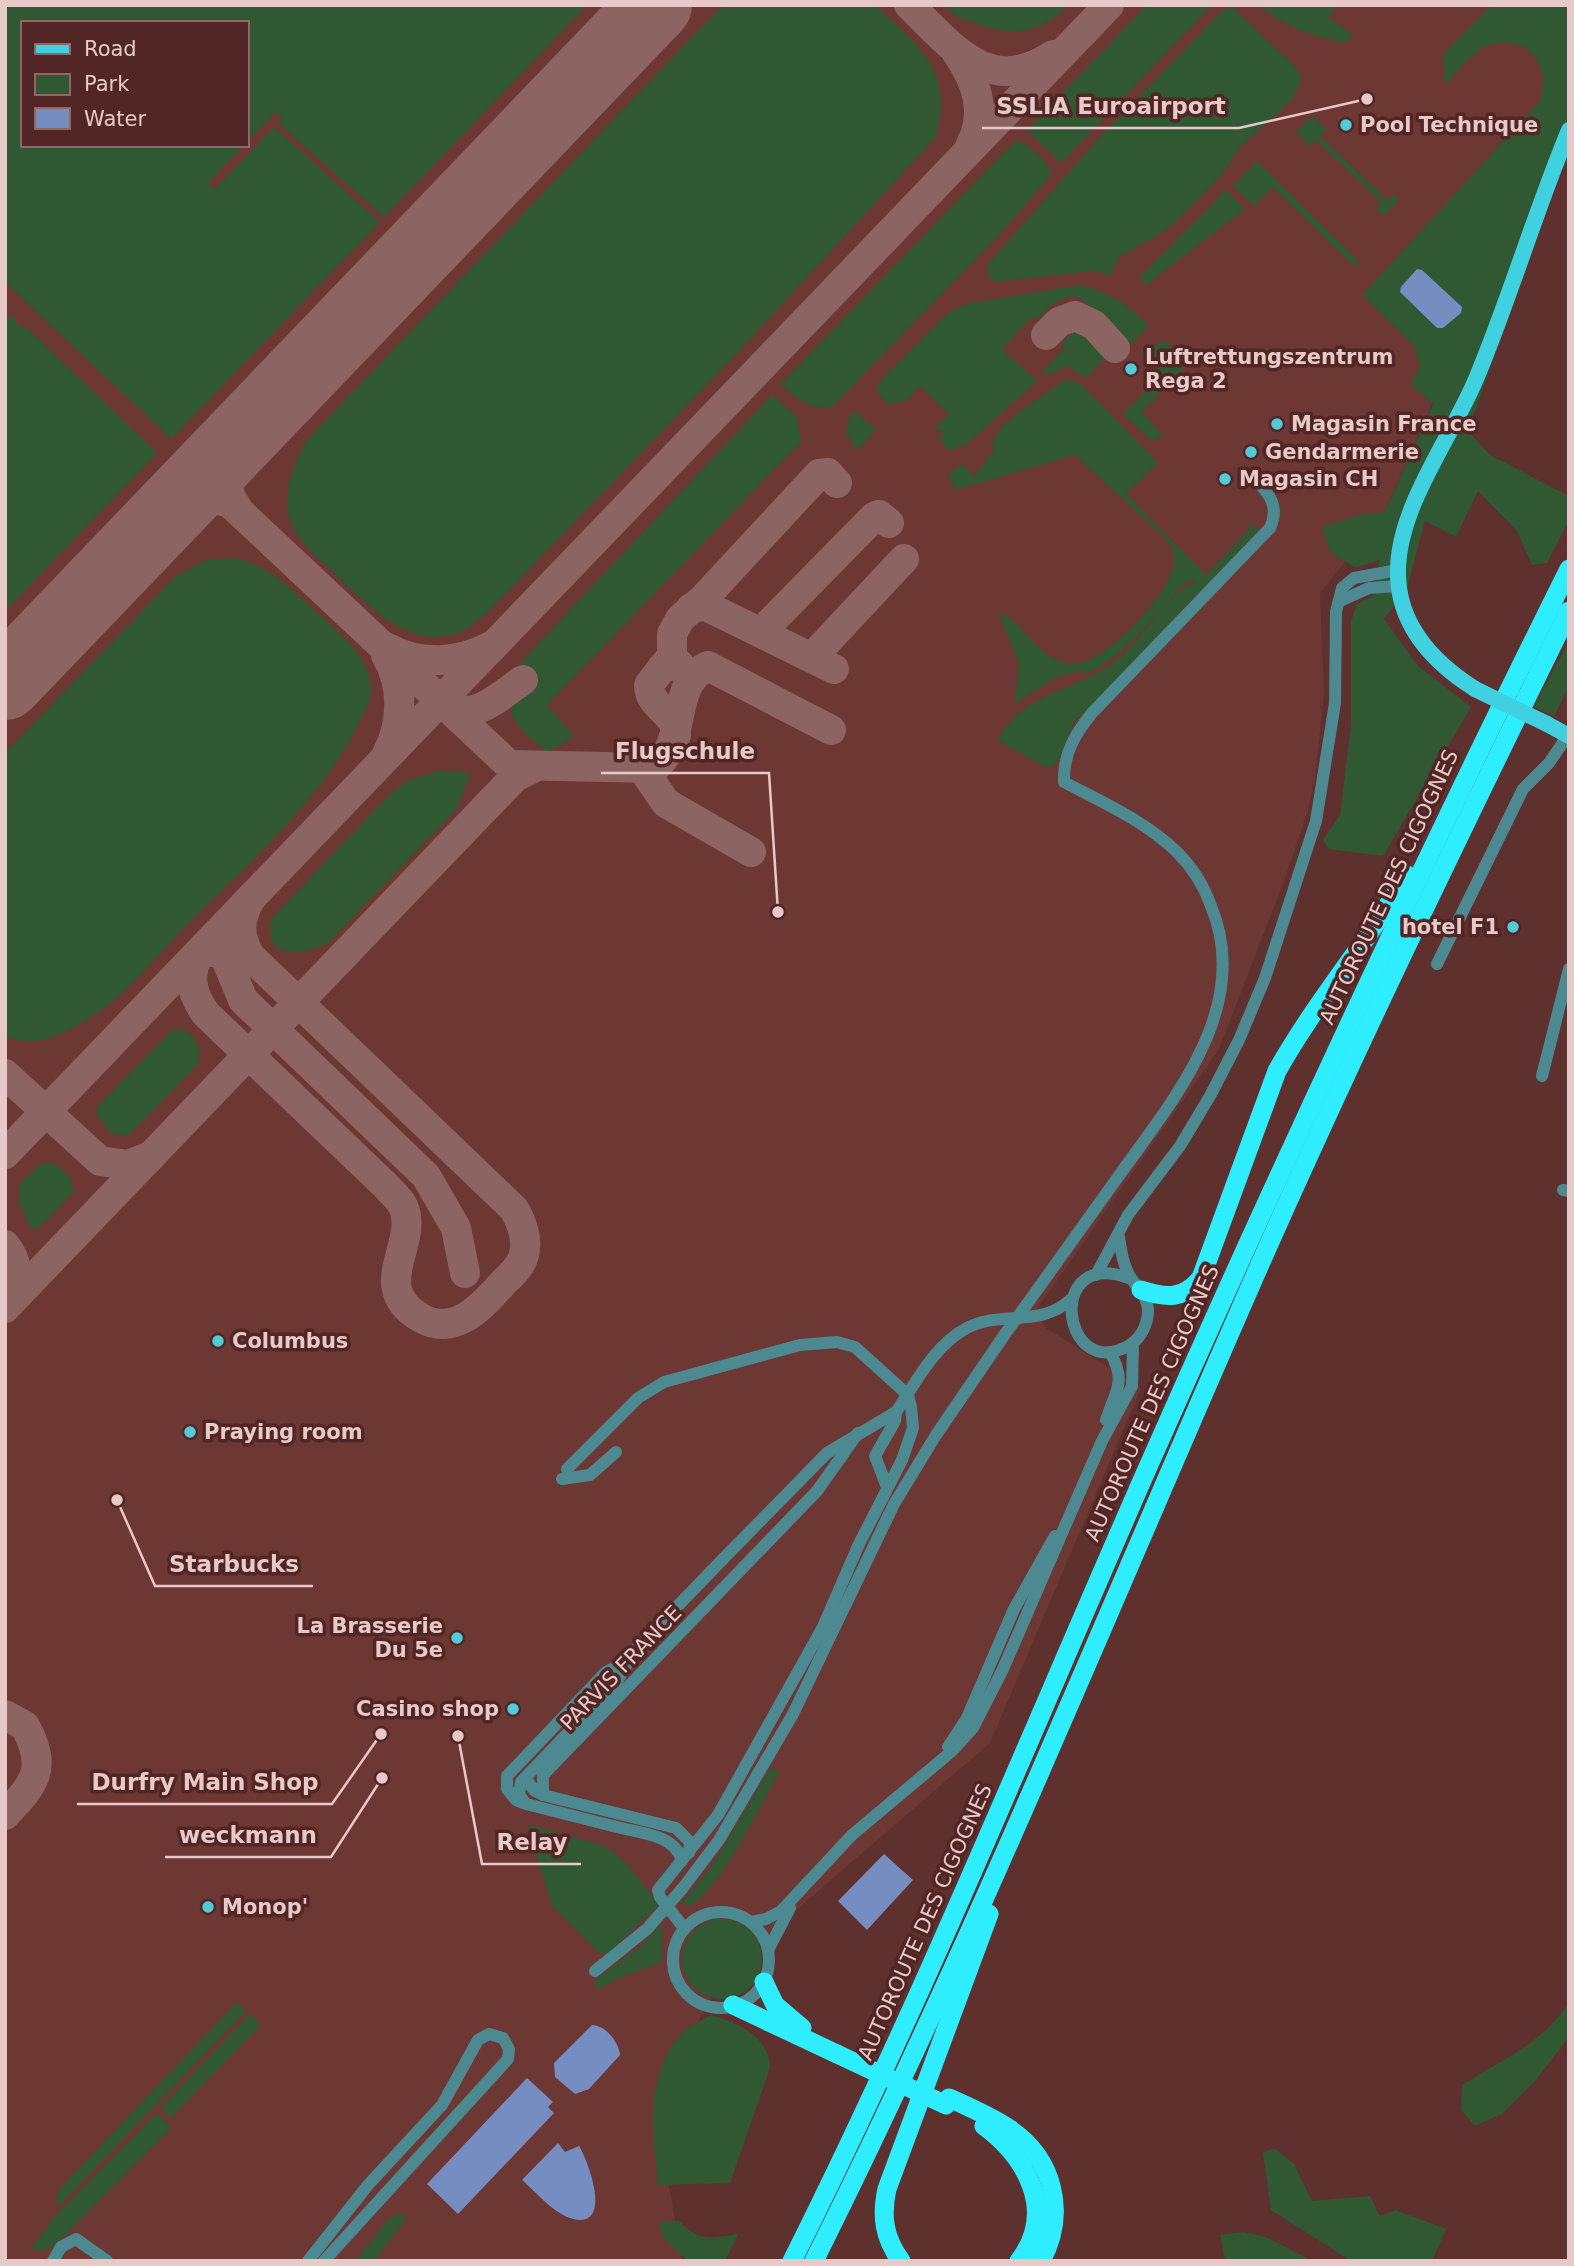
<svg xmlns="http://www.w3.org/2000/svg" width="1574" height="2266" font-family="'DejaVu Sans',sans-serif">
<rect width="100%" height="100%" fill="#5e312e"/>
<path fill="#6d3734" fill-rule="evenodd" d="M5 5H1569V92L1385 512 1320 593 1324 695 1315 778 1308 810 1283 884 1219 1049 1035 1312 1046 1328 1141 1388 990 1743 725 1971 700 2018 656 2109 682 2261H5ZM23 23H247V145H23Z"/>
<g fill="#305832">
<path d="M5 5H587L384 217 278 123 283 118 275 113 247 142V23H23V145H244L208 183 214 190 274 127 380 222 171 439 5 282Z"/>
<path d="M723 5H875C919 47 956 72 935 138L739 351 488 612C480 618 471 627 462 631 411 654 368 605 335 574 320 560 293 537 289 516 283 489 294 463 307 440Z"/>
<path d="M942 5H1069C1040 34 1012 38 975 23 962 18 952 15 942 5Z"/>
<path d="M1147 5H1212L1061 163 1027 130Z"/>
<path d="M1259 5H1339L1328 17 1353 35 1344 43C1311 36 1285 28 1259 5Z"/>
<path d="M1491 5H1569V157L1552 190 1468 431 1490 455 1569 496V520L1547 563 1532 565 1517 531 1478 491 1456 537 1425 521 1407 588 1384 619 1418 666 1471 707 1383 856 1329 849 1323 840 1340 815 1351 725V621L1357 604 1376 594 1379 560 1356 568 1330 552 1322 527 1362 514 1385 512 1433 404 1411 385 1420 365 1413 345 1362 295 1541 100C1542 91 1544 81 1542 73 1536 44 1504 35 1481 49 1467 58 1456 73 1445 85L1443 55Z"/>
<path d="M1232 7 1296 68 1302 80 1292 100 1240 147 1223 173 1176 222 1160 234 1119 257 1111 275 1091 271 996 282 989 278 988 264 1101 136 1223 10Z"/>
<path d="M1312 116 1326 129 1320 136 1387 200 1394 194 1399 199 1384 216 1376 208 1381 202 1316 140 1310 146 1296 132Z"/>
<path d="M1015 141C1029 143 1046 160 1052 173L1045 182 999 235 831 408C808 408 798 400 781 384Z"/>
<path d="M1257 161 1359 262 1354 266 1273 187 1254 206 1233 186Z"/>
<path d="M1226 190 1245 209 1146 285 1139 278Z"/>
<path d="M1079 285C1110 292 1126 304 1149 326L1131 344 1079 297C1059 295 1051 305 1038 319L1033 316 1002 349 1037 381 967 444 948 451 940 440 943 431 934 429 949 414 920 386 906 401 887 404 876 390 880 381 950 311 971 303Z"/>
<path d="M5 316 15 317 14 320 22 328H27L157 453 5 611Z"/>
<path d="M1076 330 1106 357 1086 378 1068 366 1047 375 1043 371 1065 347 1061 343Z"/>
<path d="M1165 340 1188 364 1142 412 1163 436 1152 441 1123 414 1162 374 1140 353Z"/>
<path d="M1065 380 1080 383 1158 463 1126 494 1206 575 1251 527 1246 520 1259 530 1073 724 1059 760 1049 769 997 740C1024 691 1074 692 1115 662 1142 642 1159 605 1184 588 1188 585 1194 584 1198 582L1192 580 1180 587C1152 620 1126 655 1086 674L1082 670 1055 678 1015 703 1019 664 999 613C1020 617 1037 661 1072 664 1102 667 1173 592 1174 562 1175 552 1170 545 1164 537L1075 455 955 490 948 475 961 464 975 476 995 448 991 445 1002 427 1019 412Z"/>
<path d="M772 395 797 417 801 442 547 705 574 736 547 753C537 743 522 733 515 721 505 705 515 676 522 661Z"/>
<path d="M855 411 876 430 857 450 846 432 850 414Z"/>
<path d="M230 558C268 563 290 588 317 613 338 632 375 661 371 694 370 704 363 714 359 723 319 804 243 868 181 931 153 960 127 994 93 1016 67 1033 37 1050 5 1036V753L176 576 206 560Z"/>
<path d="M1569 641V686L1554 716 1534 707Z"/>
<path d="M440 770 471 773 456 810 329 942C304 957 260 961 272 918L390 794 407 781Z"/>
<path d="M173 1029C193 1028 203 1046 198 1064L128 1136 110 1133 97 1115 98 1106Z"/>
<path d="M49 1163C64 1166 71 1177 74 1192L39 1228 31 1229 19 1203V1185L40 1164Z"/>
<path d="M771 1767 779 1772C765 1798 713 1902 688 1906L682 1902 712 1866Z"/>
<path d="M530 1825 605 1846 626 1863 659 1905 607 1954H600L552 1905 527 1827Z"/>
<circle cx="722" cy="1959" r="40"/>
<path d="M663 1923 661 1962 615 1980 597 1990 594 1981 642 1945Z"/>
<path d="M237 2002 246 2011 60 2205 56 2202 57 2194 65 2183Z"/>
<path d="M1569 2002V2037L1536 2080 1502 2114 1475 2126 1461 2110 1462 2085C1499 2062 1546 2041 1569 2002Z"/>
<path d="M250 2014 261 2025 170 2119 161 2107Z"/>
<path d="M711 2015C738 2023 769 2036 770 2068L730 2183 658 2185C653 2134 644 2073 683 2032 690 2025 703 2020 711 2015Z"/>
<path d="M157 2113 171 2128 55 2246 41 2251 31 2249 55 2216Z"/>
<path d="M1274 2148 1294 2164 1312 2201 1370 2196 1380 2216 1395 2210 1446 2229 1432 2261H1351L1271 2210 1263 2153Z"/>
<path d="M399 2213 406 2219 374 2261H355L389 2218Z"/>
<path d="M658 2221H679C699 2242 711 2238 738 2234L725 2261H687L663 2237Z"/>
<path d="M1243 2232 1266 2237 1312 2261H1225L1220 2235Z"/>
</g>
<g fill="#758dc0">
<path d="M1417 269 1422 270 1462 307 1461 313 1443 328H1437L1400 292 1401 287Z"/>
<path d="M884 1854 913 1880 867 1930 838 1901Z"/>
<path d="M592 2025C605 2025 619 2042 620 2055L589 2089 575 2094 555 2077 554 2063Z"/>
<path d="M527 2078 553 2102 548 2107 554 2113 458 2214 427 2184Z"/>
<path d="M558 2143 565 2152 579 2146C588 2160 614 2229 573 2219 554 2214 536 2192 522 2180Z"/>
</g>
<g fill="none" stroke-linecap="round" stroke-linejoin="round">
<g stroke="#8c6461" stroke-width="30">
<path d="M909 5C952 46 989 98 1053 55"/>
<path d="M957 53C977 82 988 114 970 146"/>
<path d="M1046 335 1059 322 1075 316 1094 325 1115 348"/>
<path d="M238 509C214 477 232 450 254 424"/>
<path d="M155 527C179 506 198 492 230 503L509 765 653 768C689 745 668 684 708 666L831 730"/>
<path d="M691 608 706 606 834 669"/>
<path d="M761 632 874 517 879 515 889 523"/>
<path d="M388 648C420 666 459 663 491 646"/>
<path d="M386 655C404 686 403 722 387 754"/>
<path d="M806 655 816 653 904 559"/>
<path d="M662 668 672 656V634L680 619 704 598 819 474 828 473 837 483"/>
<path d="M441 702C470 726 498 697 523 680"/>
<path d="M676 735C677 712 649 708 649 685L662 668 679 664"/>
<path d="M642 768 666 803 751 852"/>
<path d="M250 900C238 920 239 937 250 956L514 1209C522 1223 528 1238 524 1255 521 1267 510 1276 502 1284 481 1307 455 1337 421 1318 367 1287 420 1243 403 1206 399 1198 391 1192 386 1186L206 1014C192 995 187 976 199 954L227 949 255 961"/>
<path d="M230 933 227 961 243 1000 426 1176 456 1228 465 1273"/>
<path d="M5 1074 100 1161 128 1165 151 1156"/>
<path d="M5 1154 1109 5"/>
<path d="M5 1245C20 1263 20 1287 6 1306"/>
<path d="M5 1308 515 777 533 768"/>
<path d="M5 1715 25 1726C48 1769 35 1783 5 1815"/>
</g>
<path stroke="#8c6461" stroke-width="74" d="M5 683 655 5"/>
<g stroke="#4d8990" stroke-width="12">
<path d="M1340 601 1369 588 1399 586"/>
<path d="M1437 964 1523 789 1549 763 1568 735"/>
<path d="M1542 1076 1569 969"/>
<path d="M1563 1190 1569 1191"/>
<path d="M1119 1237C1121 1250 1123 1266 1131 1278 1138 1289 1147 1295 1148 1310 1148 1324 1141 1339 1128 1346 1061 1383 1044 1244 1131 1279"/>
<path d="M1096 1275 1128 1215 1180 1146 1210 1096 1239 1040 1265 978 1316 821 1335 703 1336 612 1342 588 1354 578 1398 570"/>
<path d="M1027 1304C1059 1260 1091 1215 1123 1170 1178 1094 1252 1004 1211 906 1204 886 1192 867 1177 852 1145 821 1104 803 1064 782 1063 754 1075 734 1092 713L1270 528C1280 506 1269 493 1254 478"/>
<path d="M1106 1420C1116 1389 1127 1382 1110 1352"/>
<path d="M567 1469 638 1398 664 1382 800 1345 837 1342 855 1347 908 1395 911 1407 913 1428 902 1460 859 1544 823 1627 718 1815 658 1890 660 1897 684 1928"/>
<path d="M562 1479 590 1475 616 1452"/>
<path d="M887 1487 875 1456 895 1421 896 1412C915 1384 934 1346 965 1329 1000 1309 1040 1329 1071 1299"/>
<path d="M723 1559 827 1453 896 1412"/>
<path d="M948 1747 967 1718 1014 1609 1055 1536"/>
<path d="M528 1782 535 1791 543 1795 676 1828 690 1842 689 1853"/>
<path d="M543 1795V1775L817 1491 858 1433"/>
<path d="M613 1826C637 1833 675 1833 682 1861"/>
<path d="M682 1889 719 1840 793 1714 894 1504 936 1435 1005 1334"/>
<circle cx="721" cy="1960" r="48"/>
<path d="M751 1922 766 1919 781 1911 852 1835 952 1751 973 1728 1003 1669 1102 1441 1132 1386 1133 1343"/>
<path d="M768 1950 790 1908"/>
<path d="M595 1971 647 1929"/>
<path d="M53 2261 61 2247 76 2239 107 2261"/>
<path d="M308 2261 368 2185 442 2105 478 2040 489 2034 503 2038 509 2049 508 2059 324 2261"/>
</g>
<g stroke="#40d1e0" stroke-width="16">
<path d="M1475 689C1434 663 1399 626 1398 575 1396 509 1451 439 1476 379 1510 298 1535 212 1569 130"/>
<path d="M1547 724 1569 736"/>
</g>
<g stroke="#2dedff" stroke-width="19">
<path d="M1141 1290C1166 1298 1183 1300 1201 1278L1277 1071C1315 1003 1367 943 1407 875"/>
<path d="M764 1982 775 2005 802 2028"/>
<path d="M733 2005 837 2054"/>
<path d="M949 2098C969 2107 990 2116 1008 2128 1054 2158 1067 2213 1041 2261"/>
<path d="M984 2126C1027 2158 1057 2212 1019 2261"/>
<path d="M792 2261C921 2004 1029 1738 1144 1476 1279 1170 1420 868 1569 569"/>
<path d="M814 2261C977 1935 1114 1596 1261 1262 1358 1043 1463 827 1569 611"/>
<path d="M901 2261C884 2238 881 2216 887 2189L989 1914"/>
</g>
<g stroke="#4d8990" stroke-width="12">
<path d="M1005 1334 1027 1304"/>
<path d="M523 1803 516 1800 507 1789V1776L606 1672 630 1659"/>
<path d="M613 1826 526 1804 519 1795 521 1782 616 1683 636 1649 723 1559"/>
<path d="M647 1929 682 1889"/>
</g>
<path stroke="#40d1e0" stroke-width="16" d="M1475 689 1547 724"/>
<path stroke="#2dedff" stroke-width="19" d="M837 2054 946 2105"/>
</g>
<g fill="#52cbd8" stroke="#522624" stroke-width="2.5">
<circle cx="1346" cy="125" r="7"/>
<circle cx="1131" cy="369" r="7"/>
<circle cx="1277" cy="424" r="7"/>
<circle cx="1251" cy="452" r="7"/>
<circle cx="1225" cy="479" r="7"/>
<circle cx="1513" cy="927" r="7"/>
<circle cx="218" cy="1341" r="7"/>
<circle cx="190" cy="1432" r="7"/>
<circle cx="457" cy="1638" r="7"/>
<circle cx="513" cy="1709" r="7"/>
<circle cx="208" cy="1907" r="7"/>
</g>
<g text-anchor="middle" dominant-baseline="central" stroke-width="7" stroke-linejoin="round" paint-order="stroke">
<g font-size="21" font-weight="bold" fill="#e7cac7" stroke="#522624" text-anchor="start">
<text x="1360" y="125">Pool Technique</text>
<text x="1145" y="357">Luftrettungszentrum<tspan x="1145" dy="24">Rega 2</tspan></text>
<text x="1291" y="424">Magasin France</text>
<text x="1265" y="452">Gendarmerie</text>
<text x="1239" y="479">Magasin CH</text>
<text x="1499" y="927" text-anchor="end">hotel F1</text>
<text x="232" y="1341">Columbus</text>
<text x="204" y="1432">Praying room</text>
<text x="443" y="1626" text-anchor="end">La Brasserie<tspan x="443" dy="24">Du 5e</tspan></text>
<text x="499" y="1709" text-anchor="end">Casino shop</text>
<text x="222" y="1907">Monop'</text>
</g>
<g font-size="21" fill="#e7cac7" stroke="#522624">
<text transform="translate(1389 887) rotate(-65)">AUTOROUTE DES CIGOGNES</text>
<text transform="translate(1152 1403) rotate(-66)">AUTOROUTE DES CIGOGNES</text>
<text transform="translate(621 1668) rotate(-46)">PARVIS FRANCE</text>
<text transform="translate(925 1922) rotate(-66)">AUTOROUTE DES CIGOGNES</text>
</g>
</g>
<path fill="none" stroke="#e7cac7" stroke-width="2.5" d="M1367 99L1239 128H982M778 912L769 773H601M117 1500L155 1586H313M381 1734L332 1804H77M382 1778L331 1857H165M458 1736L482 1864H581"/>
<g fill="#e7cac7" stroke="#522624" stroke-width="2.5">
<circle cx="1367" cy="99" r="7"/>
<circle cx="778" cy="912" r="7"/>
<circle cx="117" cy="1500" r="7"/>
<circle cx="381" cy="1734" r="7"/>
<circle cx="382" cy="1778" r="7"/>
<circle cx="458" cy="1736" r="7"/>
</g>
<g font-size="23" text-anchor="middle" font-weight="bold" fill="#e7cac7" stroke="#522624" stroke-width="7" stroke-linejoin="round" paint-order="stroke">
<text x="1111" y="114">SSLIA Euroairport</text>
<text x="685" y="759">Flugschule</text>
<text x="234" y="1572">Starbucks</text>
<text x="205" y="1790">Durfry Main Shop</text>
<text x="248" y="1843">weckmann</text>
<text x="532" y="1850">Relay</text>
</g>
<rect width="1574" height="2266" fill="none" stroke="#e7cac7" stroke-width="14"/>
<rect x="21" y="21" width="228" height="126" fill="#522624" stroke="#8e6865" stroke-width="2"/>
<rect x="35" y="44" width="35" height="10" fill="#40d1e0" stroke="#8e6865" stroke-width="2"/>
<text x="84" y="56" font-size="21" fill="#e7cac7">Road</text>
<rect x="35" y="74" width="35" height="21" fill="#305832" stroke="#8e6865" stroke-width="2"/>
<text x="84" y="91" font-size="21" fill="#e7cac7">Park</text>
<rect x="35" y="108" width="35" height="21" fill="#758dc0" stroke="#8e6865" stroke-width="2"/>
<text x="84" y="126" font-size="21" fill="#e7cac7">Water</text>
</svg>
